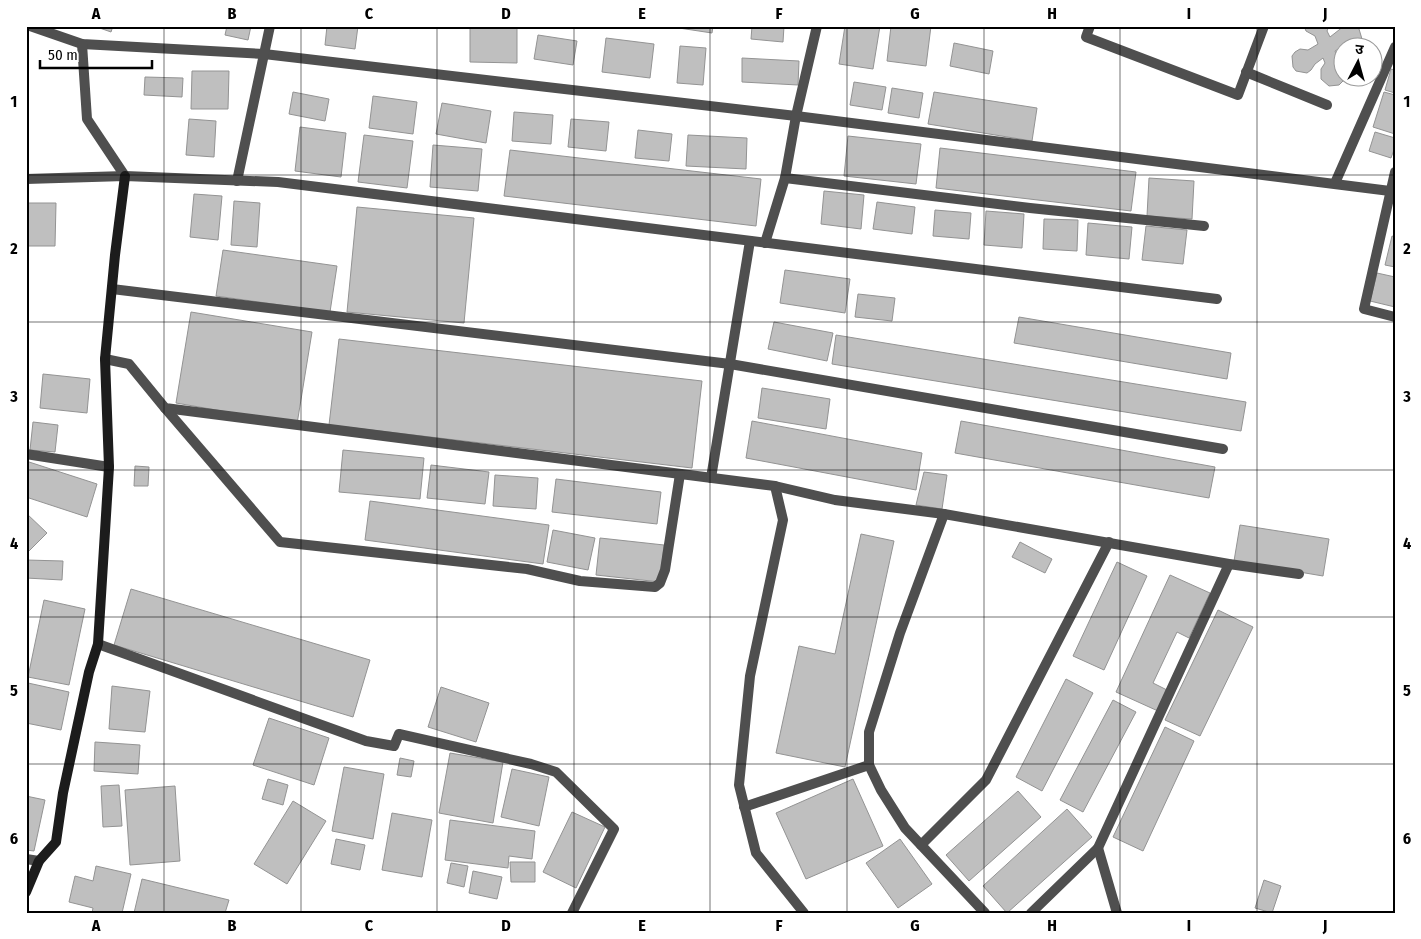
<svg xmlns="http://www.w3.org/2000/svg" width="1421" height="939" font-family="'Fira Sans Condensed','Noto Sans Devanagari',sans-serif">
<rect width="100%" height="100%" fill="#fff"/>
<g fill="#bfbfbf" stroke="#939393">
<path d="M94 26H113L111 32Z"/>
<path d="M227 26H251L248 40 225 35Z"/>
<path d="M327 26H358L355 49 325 45Z"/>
<path d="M679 26H713L712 33 679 28Z"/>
<path d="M752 26H784L783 42 751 39Z"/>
<path d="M845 26H880L873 69 839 64Z"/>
<path d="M891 26H931L926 66 887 61Z"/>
<path d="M1304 26H1329L1327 31 1330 37 1344 26H1356L1359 29 1362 39 1360 43 1353 48 1344 46 1335 51 1339 61 1344 65V78H1346L1339 85 1329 86 1321 79V69L1325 63 1323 58 1315 64 1311 70 1307 73 1296 71 1293 67 1292 56 1295 52 1300 49 1308 50 1318 44 1315 36 1306 31Z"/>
<path d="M470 27H517V63L470 62Z"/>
<path d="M538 35 577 41 573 65 534 59Z"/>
<path d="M606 38 654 44 650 78 602 72Z"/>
<path d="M954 43 993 51 989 74 950 66Z"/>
<path d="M680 46 706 48 703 85 677 83Z"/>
<path d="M742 58 799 61 798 85 742 82Z"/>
<path d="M1391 69 1395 70V93L1385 90Z"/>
<path d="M192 71H229L228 109H191Z"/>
<path d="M145 77 183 78 182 97 144 95Z"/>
<path d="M854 82 886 87 882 110 850 105Z"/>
<path d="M892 88 923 93 919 118 888 113Z"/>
<path d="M293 92 329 99 325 121 289 114Z"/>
<path d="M934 92 1037 108 1032 141 928 124Z"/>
<path d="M1384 92 1395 95V134L1373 127Z"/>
<path d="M373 96 417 102 413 134 369 128Z"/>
<path d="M442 103 491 111 486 143 436 134Z"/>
<path d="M514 112 553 115 551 144 512 141Z"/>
<path d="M189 119 216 121 214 157 186 155Z"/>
<path d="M571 119 609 122 606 151 568 147Z"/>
<path d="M300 127 346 133 341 177 295 171Z"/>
<path d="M638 130 672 134 669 161 635 158Z"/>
<path d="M1375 132 1395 138V147L1391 158 1369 151Z"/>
<path d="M364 135 413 141 407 188 358 182Z"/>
<path d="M688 135 747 138 746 169 686 166Z"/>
<path d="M848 136 921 144 916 184 844 176Z"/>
<path d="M433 145 482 149 478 191 430 187Z"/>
<path d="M940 148 1136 172 1131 211 936 188Z"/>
<path d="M510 150 761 179 756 226 504 196Z"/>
<path d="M1149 178 1194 181 1192 219 1147 216Z"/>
<path d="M824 191 864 195 861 229 821 224Z"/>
<path d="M194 194 222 196 218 240 190 237Z"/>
<path d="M234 201 260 203 257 247 231 245Z"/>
<path d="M877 202 915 207 912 234 873 229Z"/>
<path d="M26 203H56L55 246H26Z"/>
<path d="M357 207 474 218 464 323 347 312Z"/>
<path d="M935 210 971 213 969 239 933 236Z"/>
<path d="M986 211 1024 214 1022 248 984 245Z"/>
<path d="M1044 219 1078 220 1077 251 1043 249Z"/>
<path d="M1088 223 1132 227 1129 259 1086 255Z"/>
<path d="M1146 226 1187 230 1183 264 1142 260Z"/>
<path d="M1392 236 1395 237V267L1385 265Z"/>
<path d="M223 250 337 266 330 312 216 296Z"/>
<path d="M785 270 850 279 845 313 780 303Z"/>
<path d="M1377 273 1395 277V307L1370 301Z"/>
<path d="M858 294 895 298 892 321 855 317Z"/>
<path d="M191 312 312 332 297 424 176 403Z"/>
<path d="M1019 317 1231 353 1227 379 1014 343Z"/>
<path d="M774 322 833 333 827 361 768 349Z"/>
<path d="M836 335 1246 402 1241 431 832 364Z"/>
<path d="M339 339 702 381 692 468 329 425Z"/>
<path d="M43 374 90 379 87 413 40 408Z"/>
<path d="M762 388 830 399 826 429 758 418Z"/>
<path d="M752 421 922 453 916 490 746 458Z"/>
<path d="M961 421 1215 467 1209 498 955 453Z"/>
<path d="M33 422 58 425 55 452 30 450Z"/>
<path d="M343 450 424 458 420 499 339 492Z"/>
<path d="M26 461 97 484 87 517 26 497Z"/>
<path d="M431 465 489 472 485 504 427 498Z"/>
<path d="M135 466 149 467 148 486H134Z"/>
<path d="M924 472 947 475 942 509 916 505Z"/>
<path d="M495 475 538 478 536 509 493 506Z"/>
<path d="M556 479 661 492 657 524 552 512Z"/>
<path d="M370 501 549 525 543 564 365 540Z"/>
<path d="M26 513 47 533 26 554Z"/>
<path d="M1240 525 1329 539 1323 576 1234 561Z"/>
<path d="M553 530 595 538 588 570 547 562Z"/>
<path d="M861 534 894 541 845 767 776 753 799 646 835 654Z"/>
<path d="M600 538 664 545 660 582 596 575Z"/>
<path d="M1020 542 1052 559 1045 573 1012 557Z"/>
<path d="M26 560 63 561 62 580 26 578Z"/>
<path d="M1117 562 1147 576 1104 670 1073 656Z"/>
<path d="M1170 575 1210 593 1189 638 1177 632 1153 683 1167 690 1158 711 1116 692Z"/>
<path d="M131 589 370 660 353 717 114 645Z"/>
<path d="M44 600 85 609 69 685 28 677Z"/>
<path d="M1218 610 1253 627 1200 736 1165 720Z"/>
<path d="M1066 679 1093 693 1042 791 1016 777Z"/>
<path d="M28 683 69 692 61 730 26 723Z"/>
<path d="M112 686 150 691 145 732 109 729Z"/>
<path d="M441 687 489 703 476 742 428 727Z"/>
<path d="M1113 700 1136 712 1083 812 1060 800Z"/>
<path d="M269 718 329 738 314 785 253 765Z"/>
<path d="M1165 727 1194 741 1143 851 1113 837Z"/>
<path d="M95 742 140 745 138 774 94 771Z"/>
<path d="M450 753 503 762 493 823 439 813Z"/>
<path d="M400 758 414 761 411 777 397 775Z"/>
<path d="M344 767 384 774 373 839 332 831Z"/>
<path d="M512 769 549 777 539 826 501 817Z"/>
<path d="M268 779 288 785 283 805 262 799Z"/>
<path d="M853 779 883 846 806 879 776 813Z"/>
<path d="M119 785 122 826 103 827 101 786Z"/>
<path d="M175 786 180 861 130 865 125 790Z"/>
<path d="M1018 791 1041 817 969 881 946 855Z"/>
<path d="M26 796 45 800 34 851 26 850Z"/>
<path d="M293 801 326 821 287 884 254 864Z"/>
<path d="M1067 809 1092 837 1007 913 983 886Z"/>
<path d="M572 812 605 827 576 888 543 872Z"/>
<path d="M392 813 432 820 422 877 382 870Z"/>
<path d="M450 820 535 831 532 859 509 856 508 868 445 860Z"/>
<path d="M336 839 365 845 360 870 331 864Z"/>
<path d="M900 839 932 884 898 908 866 863Z"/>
<path d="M510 862H535V882H511Z"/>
<path d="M451 863 468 866 464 887 447 883Z"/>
<path d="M96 866 131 874 122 913H92L93 908 69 902 75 876 93 881Z"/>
<path d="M473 871 502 877 497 899 469 893Z"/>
<path d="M142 879 229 900 225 913H134Z"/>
<path d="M1264 880 1281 886 1272 913 1255 908Z"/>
</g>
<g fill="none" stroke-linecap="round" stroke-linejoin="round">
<g stroke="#4f4f4f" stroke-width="10">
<path d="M30 26 82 44 264 54 796 116 1390 191"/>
<path d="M1090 26 1086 37 1238 95 1264 26"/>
<path d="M82 44 87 119 125 176"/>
<path d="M1246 72 1327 105"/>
<path d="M1395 172 1364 309 1395 317"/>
<path d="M785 178 1030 208 1204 226"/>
<path d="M26 179 125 176 278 182 1217 299"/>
<path d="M237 181 270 26"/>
<path d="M1335 183 1395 47"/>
<path d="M765 243 785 178 796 116 817 26"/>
<path d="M112 289 730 364 1223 449"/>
<path d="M105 359 129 364 165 408 775 486 835 500 944 514 1229 564 1299 574"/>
<path d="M165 408 280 542 527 569 580 581 655 587 660 583 665 570 680 474"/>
<path d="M26 454 109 467"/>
<path d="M711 478 750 241"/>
<path d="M775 486 783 520 750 676 739 785 756 853 804 913"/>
<path d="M944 514 900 633 869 732V765L881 790 905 828 985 913"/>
<path d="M98 644 366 741 394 746 399 734 531 764 556 772 614 829 572 913"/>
<path d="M744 807 869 765"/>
<path d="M921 845 986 780 1109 542"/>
<path d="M1098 848 1117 913"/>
<path d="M26 859 39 861"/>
<path d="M1031 913 1098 848 1229 564"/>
</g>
<path stroke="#1c1c1c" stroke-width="10" d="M26 892 39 861 56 842 63 793 89 672 98 644 109 467 105 359 115 255 125 176"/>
</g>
<path fill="none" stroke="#000" stroke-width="1" stroke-opacity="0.55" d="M164 26V913M301 26V913M437 26V913M574 26V913M710 26V913M847 26V913M984 26V913M1120 26V913M1257 26V913M26 175H1395M26 322H1395M26 470H1395M26 617H1395M26 764H1395"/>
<rect width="1421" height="939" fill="none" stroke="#ffffff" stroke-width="55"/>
<g transform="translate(1358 62) rotate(6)"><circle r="24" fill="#ffffff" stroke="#999999"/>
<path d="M0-4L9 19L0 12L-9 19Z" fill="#000000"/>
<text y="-8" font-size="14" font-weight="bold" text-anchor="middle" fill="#000000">उ</text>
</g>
<path d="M40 60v8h112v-8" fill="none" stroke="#000000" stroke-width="2.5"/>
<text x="48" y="60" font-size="15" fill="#000000" stroke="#ffffff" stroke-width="4" paint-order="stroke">50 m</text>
<rect x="28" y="28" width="1366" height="884" fill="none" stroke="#000" stroke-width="2"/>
<g font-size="16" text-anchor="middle" font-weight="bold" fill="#000">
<text x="96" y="19">A</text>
<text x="232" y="19">B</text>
<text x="369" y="19">C</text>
<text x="506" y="19">D</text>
<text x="642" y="19">E</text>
<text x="779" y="19">F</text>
<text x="915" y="19">G</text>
<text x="1052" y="19">H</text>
<text x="1189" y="19">I</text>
<text x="1325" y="19">J</text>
<text x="14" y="107">1</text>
<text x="1407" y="107">1</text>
<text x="14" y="254">2</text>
<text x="1407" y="254">2</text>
<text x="14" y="402">3</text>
<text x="1407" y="402">3</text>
<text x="14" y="549">4</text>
<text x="1407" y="549">4</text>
<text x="14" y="696">5</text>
<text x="1407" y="696">5</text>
<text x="14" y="844">6</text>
<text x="1407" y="844">6</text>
<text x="96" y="931">A</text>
<text x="232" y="931">B</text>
<text x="369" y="931">C</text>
<text x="506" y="931">D</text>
<text x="642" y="931">E</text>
<text x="779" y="931">F</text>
<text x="915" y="931">G</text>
<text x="1052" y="931">H</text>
<text x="1189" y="931">I</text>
<text x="1325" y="931">J</text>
</g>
</svg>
